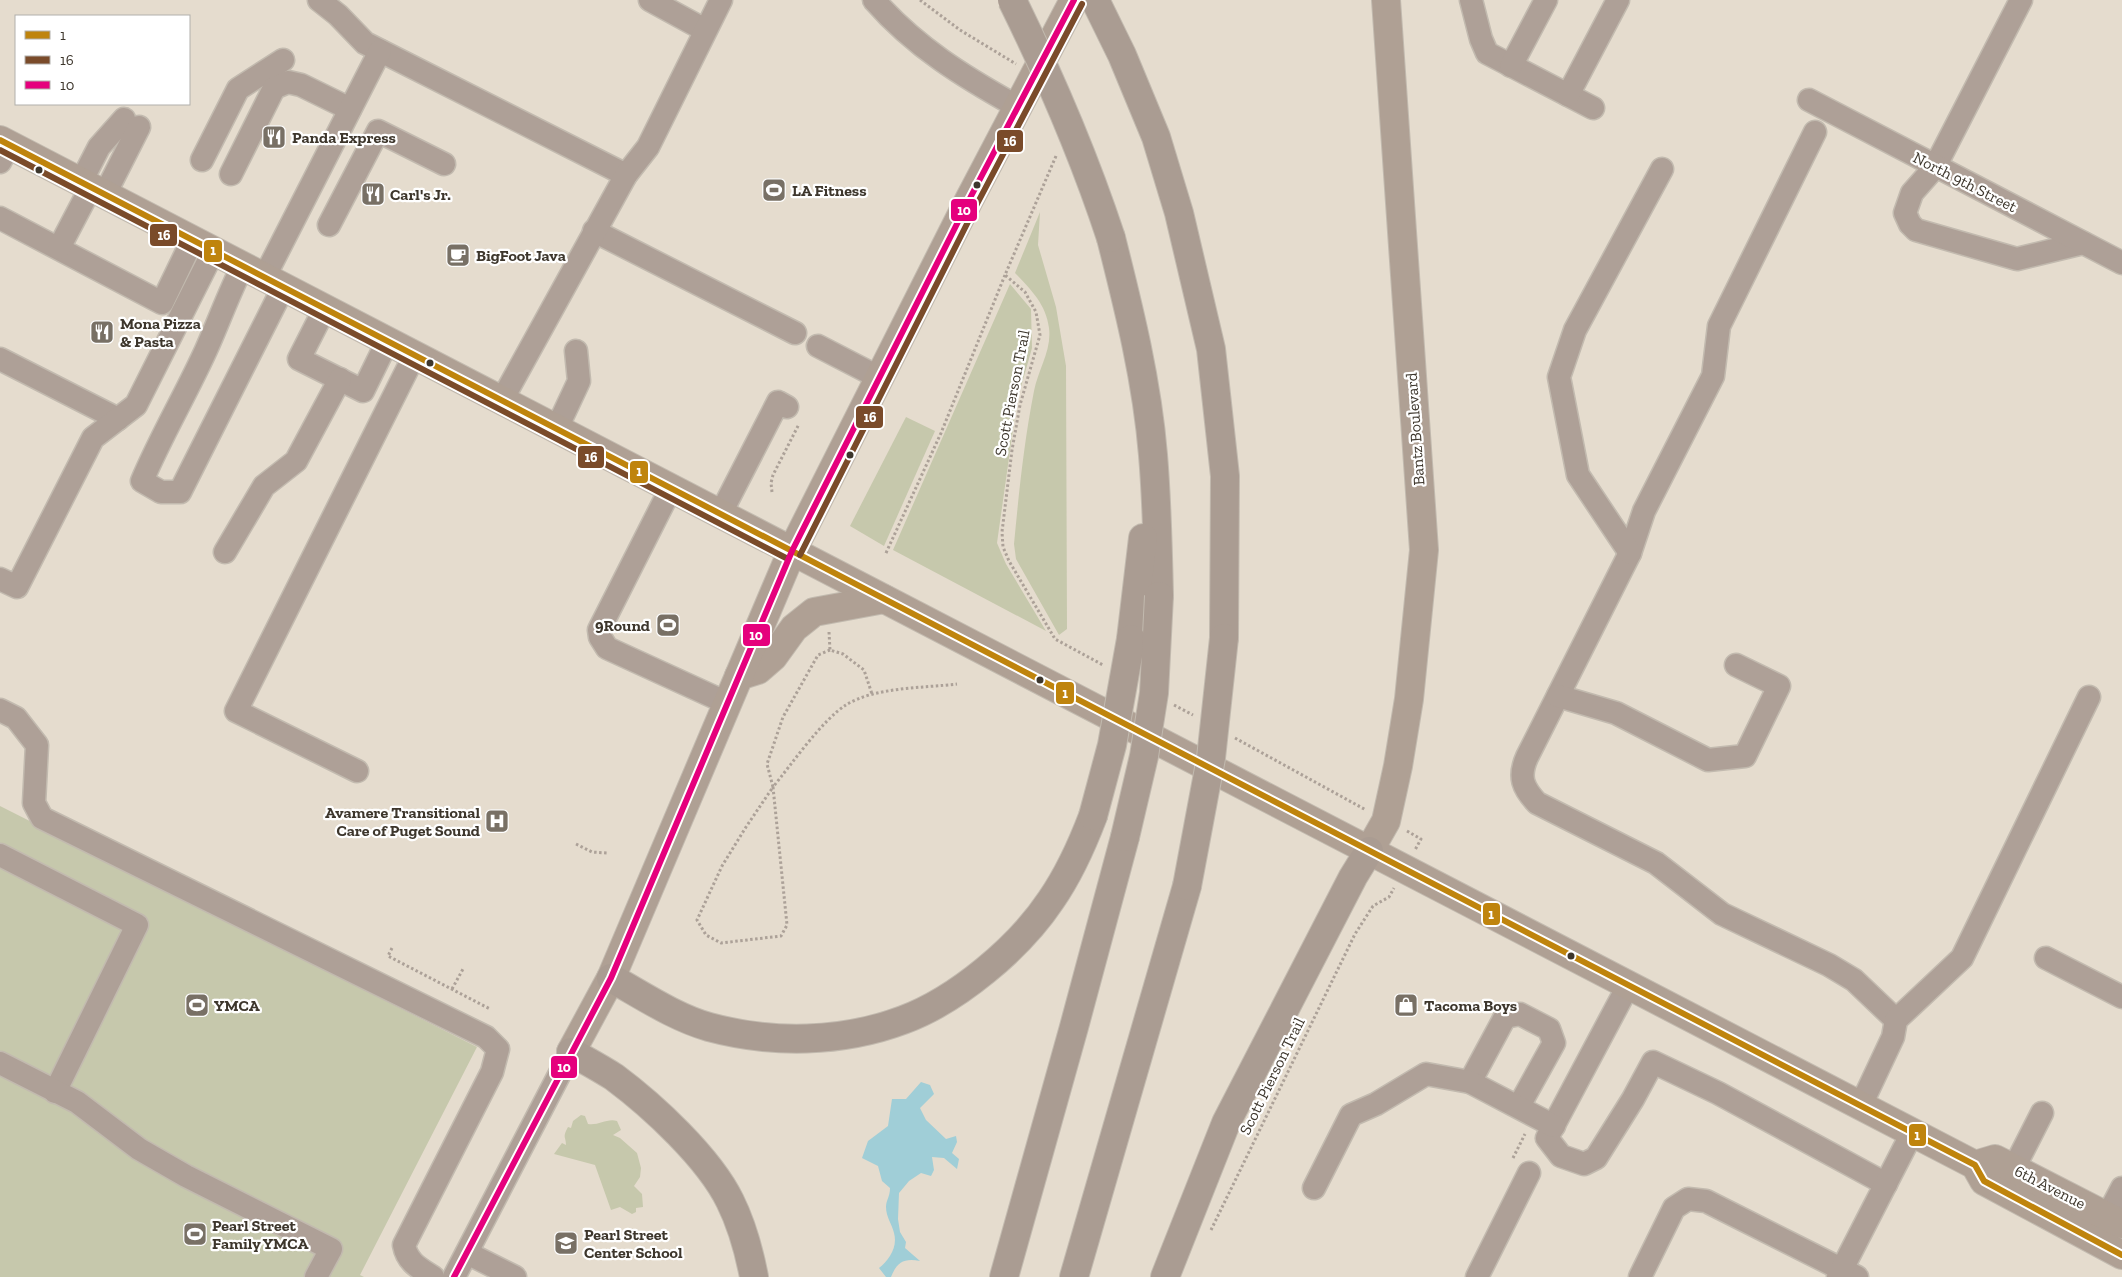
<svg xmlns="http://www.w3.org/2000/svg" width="2122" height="1277" font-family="'Zilla Slab',serif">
<rect width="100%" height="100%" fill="#e5dcce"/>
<g fill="#c6c8ac">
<path d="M1040 212 1038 245 1056 307 1066 366 1067 629 1059 635 1016 559 1014 544C1019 492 1024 442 1034 391 1038 370 1052 350 1049 328 1046 304 1031 290 1015 273Z"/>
<path d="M1010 284 1031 309 1032 348 1017 401 997 543 1006 564 1046 631 893 550Z"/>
<path d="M906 417 935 431 884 546 850 526Z"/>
<path d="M0 806 477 1047 360 1275 364 1277H0Z"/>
<path d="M581 1115 585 1116 588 1124C598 1126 607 1118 617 1121L621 1130 613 1135 620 1138 637 1153 641 1168 640 1177 634 1186 642 1194 643 1207 636 1208V1212L632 1214 620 1207 611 1210 595 1165 554 1154 562 1143 566 1145C566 1136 562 1138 568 1127L571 1128 573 1121Z"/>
</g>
<path fill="#a0ced7" d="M921 1082 930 1085 934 1094 920 1108 926 1120 946 1139 956 1136 957 1142 952 1153 959 1159 957 1169 944 1158 932 1157 934 1170 931 1176 921 1173 909 1181 899 1193 898 1219 900 1232 906 1242 905 1248 920 1261C904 1258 897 1262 891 1277H886L879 1268C889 1260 898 1247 894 1233 892 1224 886 1217 886 1207 886 1200 890 1197 890 1188L882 1181 878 1166 862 1158 868 1141 888 1126 892 1099H906Z"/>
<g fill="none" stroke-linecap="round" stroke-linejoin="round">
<g stroke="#c2baaf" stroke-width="25">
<g id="minor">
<path d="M319 0 338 15 365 43 626 175"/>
<path d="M650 0 705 30"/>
<path d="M874 0C915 47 964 77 1018 107"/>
<path d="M1471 0 1481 39 1487 53 1593 108"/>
<path d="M2021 0 1935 167 1912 193 1905 213 1910 224 1916 230 2017 259 2083 243"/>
<path d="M1511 66 1546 0"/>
<path d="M1568 95 1618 0"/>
<path d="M1809 100 2122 263"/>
<path d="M1815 132 1719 326 1713 376 1644 511 1630 553 1527 757C1518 777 1523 788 1537 803L1656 863 1722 914 1829 965 1854 980 1896 1020"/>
<path d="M202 160 238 89 283 60"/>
<path d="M0 162 9 145"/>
<path d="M231 174 274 88 288 82 301 85 350 109"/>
<path d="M81 182 99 147 124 119"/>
<path d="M105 194 139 127"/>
<path d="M0 218 162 303 193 239"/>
<path d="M329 225 378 131 444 164"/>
<path d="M594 231 795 333"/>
<path d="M59 248 91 187"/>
<path d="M243 265C229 293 219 321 206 350 186 394 161 436 142 481L161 492H180L284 286"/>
<path d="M265 276 380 51"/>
<path d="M325 308 299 359 363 391 388 340"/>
<path d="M818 346 880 378"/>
<path d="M0 359 118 419"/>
<path d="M502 400 626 175 648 147 721 0"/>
<path d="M557 428 579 381 576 351"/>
<path d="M671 488 599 630 600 637 607 648 727 703"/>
<path d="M721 513 778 402 787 407"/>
<path d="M225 552 264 486 296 461 340 379"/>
<path d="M1630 553 1578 475 1559 377 1575 330 1662 169"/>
<path d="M0 579 17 587 93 438 136 405 214 250"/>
<path d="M1558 696 1616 713 1708 760 1745 756 1779 686 1736 665"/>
<path d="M0 710 16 718 37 745 34 803 42 818 486 1037 498 1049 492 1072 404 1245C407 1262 419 1268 433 1277"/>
<path d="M357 771 236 711 415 354"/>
<path d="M0 855 137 925 55 1092"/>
<path d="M2046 958 2122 997"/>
<path d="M1629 984 1547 1138 1561 1156 1584 1164 1596 1158 1633 1099 1653 1062 1718 1093 1886 1184"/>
<path d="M0 1063 77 1102 139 1149 186 1176 331 1249 316 1277"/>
<path d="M1470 1082 1505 1017 1520 1014 1549 1029 1554 1043 1519 1106"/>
<path d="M1861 1105 1893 1037 1896 1020 1962 958 2089 697"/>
<path d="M2014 1168 2042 1113"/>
<path d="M1314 1188 1351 1115 1376 1104 1426 1074 1470 1082 1554 1126"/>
<path d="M2099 1232 2122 1188"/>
<path d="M467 1253 515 1277"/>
<path d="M454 1277 571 1052"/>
<path d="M1477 1277 1529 1173"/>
<path d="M1640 1277 1674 1208 1688 1199 1706 1201 1857 1277"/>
<path d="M1838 1277 1912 1133"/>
</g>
</g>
<g stroke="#c2baaf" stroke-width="30">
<g id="major">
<path d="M0 140 1975 1165 1984 1181 2122 1255"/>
<path d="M739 676 758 670 773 657 794 628 814 612 884 599"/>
<path d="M1369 851 1386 821 1398 766 1409 699 1424 550 1386 0"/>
<path d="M571 1052 611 978 792 551 969 200 1074 0"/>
<path d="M1975 1165 1995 1159 2122 1224"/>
</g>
</g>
<g stroke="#c2baaf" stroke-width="30">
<g id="highway">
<path d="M1095 0 1122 55 1156 137 1179 213 1211 349 1225 476 1224 638"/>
<path d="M1111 238C1129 309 1147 381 1153 455 1157 502 1158 549 1159 596"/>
<path d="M1131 639 1143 538"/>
<path d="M611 978C642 995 674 1017 709 1027 772 1044 842 1043 903 1020 957 1000 1019 948 1051 900 1069 874 1082 845 1093 816"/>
<path d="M571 1052C585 1060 600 1068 614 1077 653 1106 709 1158 730 1201 742 1225 749 1251 754 1277"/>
<path d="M1004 1277 1074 1027 1125 837"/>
<path d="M1074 1277 1187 886"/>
<path d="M1165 1277 1226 1123 1353 877 1369 851"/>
</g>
</g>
<g stroke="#aca198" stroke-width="3" stroke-dasharray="2.5 2.5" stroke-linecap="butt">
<path d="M920 0 960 30 1016 64"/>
<path d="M1056 156 1005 275 1025 292 1036 312 1040 335 1020 405 1012 450 1002 532 1003 547 1009 561 1055 639 1103 665"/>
<path d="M772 492 771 483 773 475 799 424"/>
<path d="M886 553 941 433 1005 275"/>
<path d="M829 632 830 650 843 654 864 670 872 694"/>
<path d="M830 650 818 655 783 717 767 764 773 787 746 827 722 866 697 920 706 935 721 943 781 936 787 925 773 787C791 765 823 719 846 705 874 687 924 688 957 684"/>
<path d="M1174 705 1193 715"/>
<path d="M1235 738 1366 810"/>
<path d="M1407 831 1421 839 1415 850"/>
<path d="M576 844 592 852 607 853"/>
<path d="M392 948 388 956 490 1009"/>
<path d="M452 989 463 969"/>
<path d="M1513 1158 1525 1134"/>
<path d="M1211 1230 1355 934 1373 906 1389 897 1394 888"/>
</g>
<use href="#minor" stroke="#aea097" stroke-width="22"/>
<use href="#major" stroke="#afa094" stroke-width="28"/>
<use href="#highway" stroke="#aa9c92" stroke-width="28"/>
<g stroke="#c2baaf" stroke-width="30" stroke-linecap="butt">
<g id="highway-bridge">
<path d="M1012 0C1050 77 1084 156 1111 238"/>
<path d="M1093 816 1112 745 1131 639"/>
<path d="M1125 837 1144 756 1154 693 1159 596"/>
<path d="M1187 886 1211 758 1224 638"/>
</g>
</g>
<use href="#highway-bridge" stroke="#aa9c92" stroke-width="28"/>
<g stroke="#fff" stroke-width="10">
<path id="bus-1" d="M0 140 1975 1165 1984 1181 2122 1255"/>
</g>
<g stroke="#fff" stroke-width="10">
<g id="bus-2">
<path d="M0 150 788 559"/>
<path d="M800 555 977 204 1082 4"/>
</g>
</g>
<g stroke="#fff" stroke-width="10">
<path id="bus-3" d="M454 1277 611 978 792 551 969 200 1074 0"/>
</g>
<use href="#bus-1" stroke="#bf840d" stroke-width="6"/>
<use href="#bus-2" stroke="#7a4b2a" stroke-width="6"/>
<use href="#bus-3" stroke="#e5007d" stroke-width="6"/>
</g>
<defs>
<g id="restaurant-square" transform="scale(1.25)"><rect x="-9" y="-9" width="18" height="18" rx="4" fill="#787065" stroke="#fff"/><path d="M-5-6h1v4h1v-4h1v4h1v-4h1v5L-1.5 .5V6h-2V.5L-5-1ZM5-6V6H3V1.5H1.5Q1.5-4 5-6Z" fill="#fff"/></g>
<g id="stadium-square" transform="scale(1.25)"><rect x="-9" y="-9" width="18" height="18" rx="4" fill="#787065" stroke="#fff"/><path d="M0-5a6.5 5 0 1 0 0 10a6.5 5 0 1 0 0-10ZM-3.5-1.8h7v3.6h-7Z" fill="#fff"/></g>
<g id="cafe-square" transform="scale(1.25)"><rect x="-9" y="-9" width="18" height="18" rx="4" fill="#787065" stroke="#fff"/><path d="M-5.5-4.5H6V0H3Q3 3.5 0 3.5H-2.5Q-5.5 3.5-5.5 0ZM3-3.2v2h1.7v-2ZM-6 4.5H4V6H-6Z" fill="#fff"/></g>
<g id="hospital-square" transform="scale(1.25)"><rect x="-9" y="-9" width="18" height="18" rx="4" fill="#787065" stroke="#fff"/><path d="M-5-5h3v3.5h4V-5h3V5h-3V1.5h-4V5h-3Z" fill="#fff"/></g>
<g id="shop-square" transform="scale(1.25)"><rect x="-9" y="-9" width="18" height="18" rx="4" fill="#787065" stroke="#fff"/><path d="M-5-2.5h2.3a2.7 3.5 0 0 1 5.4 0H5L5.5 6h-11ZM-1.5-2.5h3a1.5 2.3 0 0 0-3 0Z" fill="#fff"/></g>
<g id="school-square" transform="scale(1.25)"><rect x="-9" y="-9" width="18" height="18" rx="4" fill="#787065" stroke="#fff"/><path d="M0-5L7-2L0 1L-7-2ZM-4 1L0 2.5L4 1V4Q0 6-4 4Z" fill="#fff"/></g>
</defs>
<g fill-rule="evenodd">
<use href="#restaurant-square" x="274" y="137"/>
<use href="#stadium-square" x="774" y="190"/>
<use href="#restaurant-square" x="373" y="194"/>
<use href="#cafe-square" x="458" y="255"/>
<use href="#restaurant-square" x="102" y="332"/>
<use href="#stadium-square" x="668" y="625"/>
<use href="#hospital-square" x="497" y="821"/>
<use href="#stadium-square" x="197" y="1005"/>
<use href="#shop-square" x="1406" y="1005"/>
<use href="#stadium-square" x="195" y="1234"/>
<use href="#school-square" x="566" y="1243"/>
</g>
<g fill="#3d362c" stroke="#fff" stroke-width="2">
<circle cx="39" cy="170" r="4.5"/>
<circle cx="977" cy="185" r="4.5"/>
<circle cx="430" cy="363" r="4.5"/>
<circle cx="850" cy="455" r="4.5"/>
<circle cx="1040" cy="680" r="4.5"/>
<circle cx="1571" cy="956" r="4.5"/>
</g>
<g text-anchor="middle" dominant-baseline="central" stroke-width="4.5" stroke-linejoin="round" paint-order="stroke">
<g font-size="16" font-weight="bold" fill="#3d362c" stroke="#fff" text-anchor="start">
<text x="292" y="137">Panda Express</text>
<text x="792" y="190">LA Fitness</text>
<text x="390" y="194">Carl's Jr.</text>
<text x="476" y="255">BigFoot Java</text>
<text x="120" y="323">Mona Pizza<tspan x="120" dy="18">&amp; Pasta</tspan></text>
<text x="650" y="625" text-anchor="end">9Round</text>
<text x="480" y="812" text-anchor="end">Avamere Transitional<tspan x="480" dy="18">Care of Puget Sound</tspan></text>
<text x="214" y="1005">YMCA</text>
<text x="1424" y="1005">Tacoma Boys</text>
<text x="212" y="1225">Pearl Street<tspan x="212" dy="18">Family YMCA</tspan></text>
<text x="584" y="1234">Pearl Street<tspan x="584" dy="18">Center School</tspan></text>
</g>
<g font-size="16" fill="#3d362c" stroke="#fff">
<text transform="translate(1965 182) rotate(27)">North 9th Street</text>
<text transform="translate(1012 393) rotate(-79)">Scott Pierson Trail</text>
<text transform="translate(1415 429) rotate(-94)">Bantz Boulevard</text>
<text transform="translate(1272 1076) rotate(-64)">Scott Pierson Trail</text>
<text transform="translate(2050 1187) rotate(27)">6th Avenue</text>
</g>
</g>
<g stroke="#fff" stroke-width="2">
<rect x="996" y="129" width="28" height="24" rx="5" fill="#7a4b2a"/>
<rect x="950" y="198" width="28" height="24" rx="5" fill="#e5007d"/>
<rect x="149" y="223" width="29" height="24" rx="5" fill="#7a4b2a"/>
<rect x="203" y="239" width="20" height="24" rx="5" fill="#bf840d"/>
<rect x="855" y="405" width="29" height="24" rx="5" fill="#7a4b2a"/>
<rect x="577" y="445" width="28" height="24" rx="5" fill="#7a4b2a"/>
<rect x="629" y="460" width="20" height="24" rx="5" fill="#bf840d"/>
<rect x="742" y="623" width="29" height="24" rx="5" fill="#e5007d"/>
<rect x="1055" y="681" width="20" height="24" rx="5" fill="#bf840d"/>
<rect x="1482" y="902" width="19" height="24" rx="5" fill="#bf840d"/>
<rect x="550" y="1055" width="28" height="24" rx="5" fill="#e5007d"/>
<rect x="1908" y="1123" width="19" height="24" rx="5" fill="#bf840d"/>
</g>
<g font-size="14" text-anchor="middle" font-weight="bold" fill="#fff">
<text x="1010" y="146">16</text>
<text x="964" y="215">10</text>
<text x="164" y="240">16</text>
<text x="213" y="255">1</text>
<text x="870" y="422">16</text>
<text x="591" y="462">16</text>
<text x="639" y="476">1</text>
<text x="756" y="640">10</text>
<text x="1065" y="698">1</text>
<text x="1491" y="919">1</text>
<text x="564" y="1072">10</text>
<text x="1917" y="1140">1</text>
</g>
<rect x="15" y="15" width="175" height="90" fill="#ffffff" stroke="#b1afab"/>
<rect x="25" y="31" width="25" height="8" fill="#bf840d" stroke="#b1afab"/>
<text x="60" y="40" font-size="15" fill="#3d362c">1</text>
<rect x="25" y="56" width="25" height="8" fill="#7a4b2a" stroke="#b1afab"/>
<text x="60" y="65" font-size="15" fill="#3d362c">16</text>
<rect x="25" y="81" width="25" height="8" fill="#e5007d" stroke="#b1afab"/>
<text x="60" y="90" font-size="15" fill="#3d362c">10</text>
</svg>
